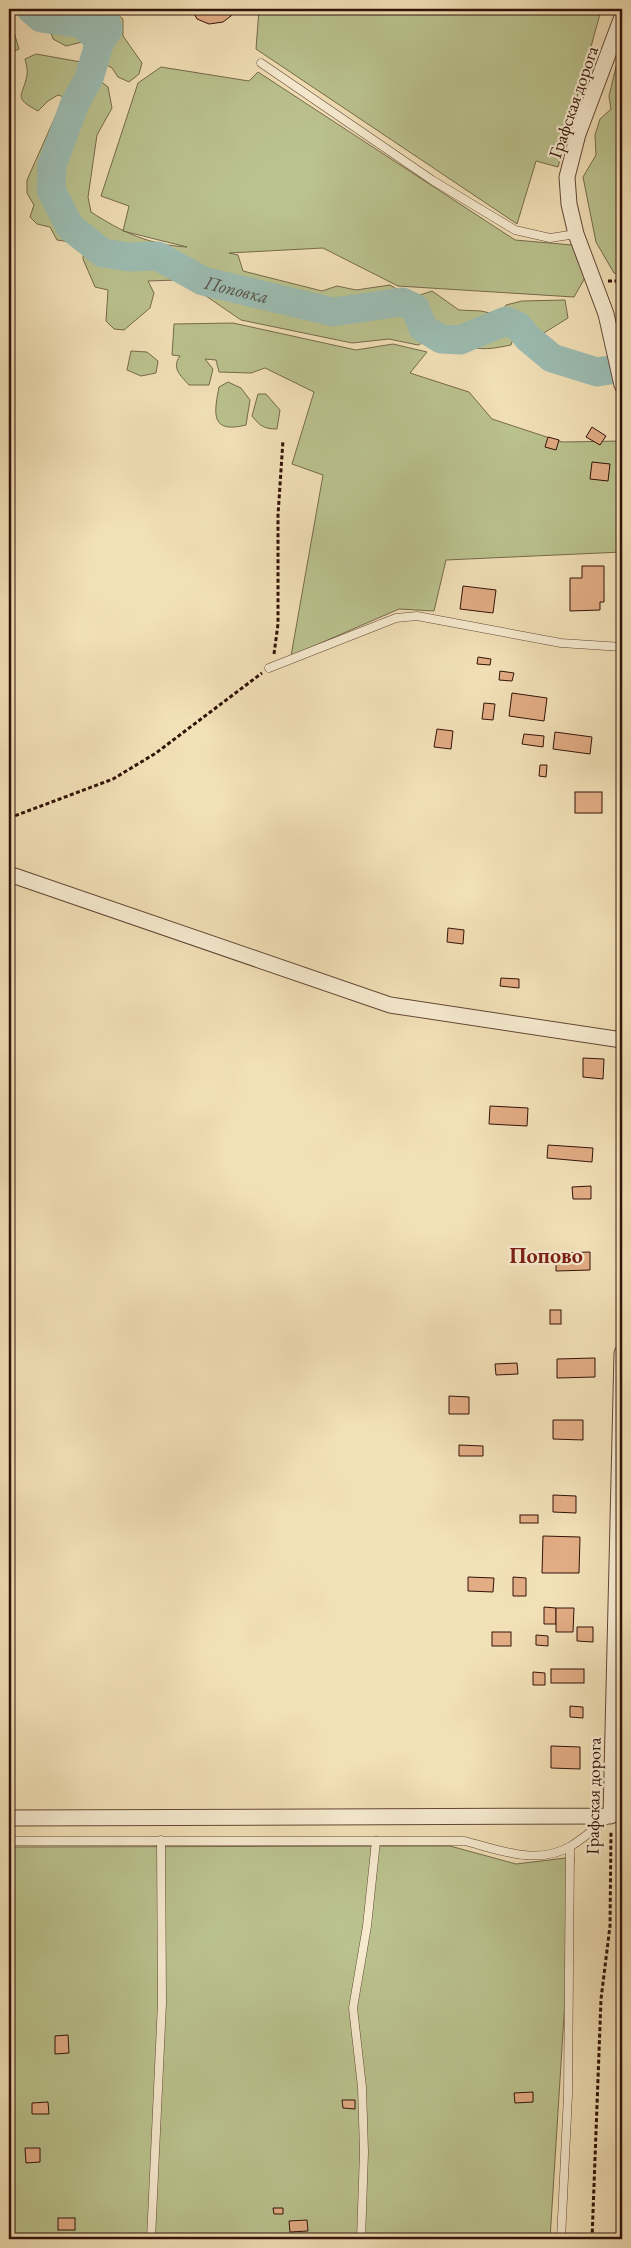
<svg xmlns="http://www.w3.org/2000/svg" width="631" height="2248" font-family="'EB Garamond',serif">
<rect width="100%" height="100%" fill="#f2e0b7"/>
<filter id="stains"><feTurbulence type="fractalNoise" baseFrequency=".004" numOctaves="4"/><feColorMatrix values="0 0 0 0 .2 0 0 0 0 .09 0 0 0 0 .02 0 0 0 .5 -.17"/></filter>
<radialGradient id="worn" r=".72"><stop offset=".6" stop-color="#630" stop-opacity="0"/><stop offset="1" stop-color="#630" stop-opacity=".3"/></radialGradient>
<g fill="#bac28e" stroke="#766a4b">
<path d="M38 9H111L123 19V36L142 63 139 74 129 82 118 77 112 68 96 59 90 49 82 42 66 46 53 39 48 23Z"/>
<path d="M259 9H604L600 14 558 167 536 161 517 224 256 49Z"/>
<path d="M9 28 14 32 19 49 9 54Z"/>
<path d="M622 42V276L614 273 596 242 583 177 596 155 595 135 600 119 611 109 609 96Z"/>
<path d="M36 54 81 62 95 77 108 87 112 108 97 135 88 197 91 212C122 232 149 245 187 247L123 231 129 206 101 196 138 83 161 67 249 81 258 72 515 240 572 245 587 274 574 297 398 286 323 248 229 253 238 255 243 271 322 291 337 286 356 290 390 285 411 298 432 291 459 310 481 311 499 315 506 305 522 301 565 300 568 318 539 336 523 330 515 333 511 345C495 348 480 352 464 344 454 339 445 330 432 330L429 340 418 345 389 339 352 343 241 320 206 296 176 280 148 281 154 293 150 308 124 330 114 329 106 321 108 290 95 287 83 259 84 243 77 239 70 242 57 240 50 227 37 224 30 217 34 205 27 193V180L64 97 58 95 48 101 38 111C12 97 23 97 27 75 28 70 26 64 25 59Z"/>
<path d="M233 323 356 350 393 344 427 352 410 373 469 392 492 419 562 442 622 441V552L446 560 434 611 399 609 291 656 323 475 292 464 314 392 265 368 251 373 219 372 216 360 205 359 213 369 209 385H189C181 376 171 368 180 356L172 355 174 324Z"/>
<path d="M131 351 147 352 158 361 156 373 141 376 127 370Z"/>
<path d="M228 382 241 388 250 400 246 425C210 434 214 413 219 387Z"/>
<path d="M258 394H266L280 410 277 429C264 429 260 426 252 416Z"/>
<path d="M450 1846 516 1864 574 1857 550 2239H9V1847Z"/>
</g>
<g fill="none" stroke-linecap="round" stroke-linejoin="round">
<g stroke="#9cbdb3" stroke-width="29">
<path d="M31 9 41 18 82 24 100 41"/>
<path id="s1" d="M91 9 105 18 108 30 100 41 89 78 75 103 52 165 51 190 70 227 103 253 129 257 158 256 203 281 333 312 402 302 415 308 423 328 441 339 460 340 506 321 518 326 528 338 552 358 597 372 622 368"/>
</g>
</g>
<g fill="#e2ac84" stroke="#321308">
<path d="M192 9H234L231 16 223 22 209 24 197 19Z"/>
<path d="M592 427 606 436 600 445 586 437Z"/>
<path d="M548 437 559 440 556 450 545 447Z"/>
<path d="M592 462 610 464 608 481 590 479Z"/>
<path d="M582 566H604V602H600V610L570 611V578H582Z"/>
<path d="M463 586 496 590 493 613 460 609Z"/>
<path d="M478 657 491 659 490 665 477 664Z"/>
<path d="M500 671 514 673 512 681 499 680Z"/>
<path d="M512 693 547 698 544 721 509 716Z"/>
<path d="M484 703 495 704 493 720 482 719Z"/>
<path d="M437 729 453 731 451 749 434 747Z"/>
<path d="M555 732 592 737 590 754 553 749Z"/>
<path d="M524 734 544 736 543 747 522 744Z"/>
<path d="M540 765H547L546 777 539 776Z"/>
<rect x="575" y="792" width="27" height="21"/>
<path d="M448 928 464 930 463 944 447 942Z"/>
<path d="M501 978 519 979V988L500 986Z"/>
<path d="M583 1058 604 1059 603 1079 583 1077Z"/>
<path d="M490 1106 528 1108 527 1126 489 1124Z"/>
<path d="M548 1145 593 1148 592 1162 547 1158Z"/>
<path d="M591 1186V1199H573L572 1187Z"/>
<path d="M590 1252V1270L556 1271V1253Z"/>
<rect x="550" y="1310" width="11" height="14"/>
<path d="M595 1358V1377L557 1378V1359Z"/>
<path d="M517 1363 518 1374 496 1375 495 1364Z"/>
<path d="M449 1396 469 1397V1414H449Z"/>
<path d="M553 1420H583V1440L553 1439Z"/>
<path d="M459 1445 483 1446V1456H459Z"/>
<path d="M553 1495 576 1496V1513L553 1512Z"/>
<rect x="520" y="1515" width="18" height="8"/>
<path d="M543 1536 580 1537 579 1573H542Z"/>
<path d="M468 1577 494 1578 493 1592 468 1591Z"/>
<path d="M513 1577 526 1578V1596H513Z"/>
<path d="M544 1607 556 1608V1624H544Z"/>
<path d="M556 1608H574L573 1632H556Z"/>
<path d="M577 1627H593V1642L577 1641Z"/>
<rect x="492" y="1632" width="19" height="14"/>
<path d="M536 1635 548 1636V1646L536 1645Z"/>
<rect x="551" y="1669" width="33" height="14"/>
<path d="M533 1672 545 1673V1685H533Z"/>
<path d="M570 1706 583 1707V1718L570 1717Z"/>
<path d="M551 1746 580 1747V1769L551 1768Z"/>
<path d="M68 2035 69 2053 55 2054V2036Z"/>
<path d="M533 2092V2102L515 2103 514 2093Z"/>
<path d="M342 2100H355V2109L343 2108Z"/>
<path d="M48 2102 49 2114H32V2103Z"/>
<path d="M25 2148H40V2162L26 2163Z"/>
<path d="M273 2208H283V2214H274Z"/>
<rect x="58" y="2218" width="17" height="12"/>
<path d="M307 2220 308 2231 290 2232 289 2221Z"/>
</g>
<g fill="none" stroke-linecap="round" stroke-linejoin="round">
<g stroke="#624634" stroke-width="9">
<g id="lane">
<path d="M261 63 432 180 515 230 550 238 576 234"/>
<path d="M269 668 396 618 417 616 561 643 622 647"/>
<path d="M9 1841H465C499 1850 538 1866 571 1846 584 1838 596 1827 609 1818"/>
<path d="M151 2239 162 2003 161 1840"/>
<path d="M361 2239 364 2152 362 2087 353 2008 367 1926 376 1841"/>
<path d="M561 2239 568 2095 570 1847"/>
</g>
</g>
<g stroke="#624634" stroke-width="17">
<g id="street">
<path d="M622 17 578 134 567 177 569 204 576 234 606 314 622 385"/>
<path d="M9 874 390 1005 622 1040"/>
<path d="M9 1818 611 1816 622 1353"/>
</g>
</g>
<g stroke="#321308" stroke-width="3" stroke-dasharray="4 2.5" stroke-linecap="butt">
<path d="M608 281H622"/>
<path d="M274 654 278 624V515L283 440"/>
<path d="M9 818 113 779 156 753 262 673"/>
<path d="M592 2239 601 1999 610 1926 611 1831"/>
</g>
<use href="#lane" stroke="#f7ebd0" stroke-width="8"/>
<use href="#street" stroke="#f7ebd0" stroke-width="15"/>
</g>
<g text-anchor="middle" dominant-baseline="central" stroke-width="4.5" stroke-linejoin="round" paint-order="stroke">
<g font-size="18" fill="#321308" stroke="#f7ebd0">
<text transform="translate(573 102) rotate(-71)">Графская дорога</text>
<text transform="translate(593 1796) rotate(-89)">Графская дорога</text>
</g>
<g font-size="19" font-style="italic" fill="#574e44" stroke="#f7ebd0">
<text stroke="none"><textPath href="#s1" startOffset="426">Поповка</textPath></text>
</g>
<g font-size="22" font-weight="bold" fill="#7a1f14" stroke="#f7ebd0">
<text x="546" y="1255">Попово</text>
</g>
</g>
<rect width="631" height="2248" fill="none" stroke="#f2e0b7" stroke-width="30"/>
<rect x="10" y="10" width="611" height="2228" fill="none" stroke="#321308" stroke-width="2.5"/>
<rect x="15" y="15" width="601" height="2218" fill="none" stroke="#321308"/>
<rect width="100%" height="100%" filter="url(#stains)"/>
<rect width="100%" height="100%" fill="url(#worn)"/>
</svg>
